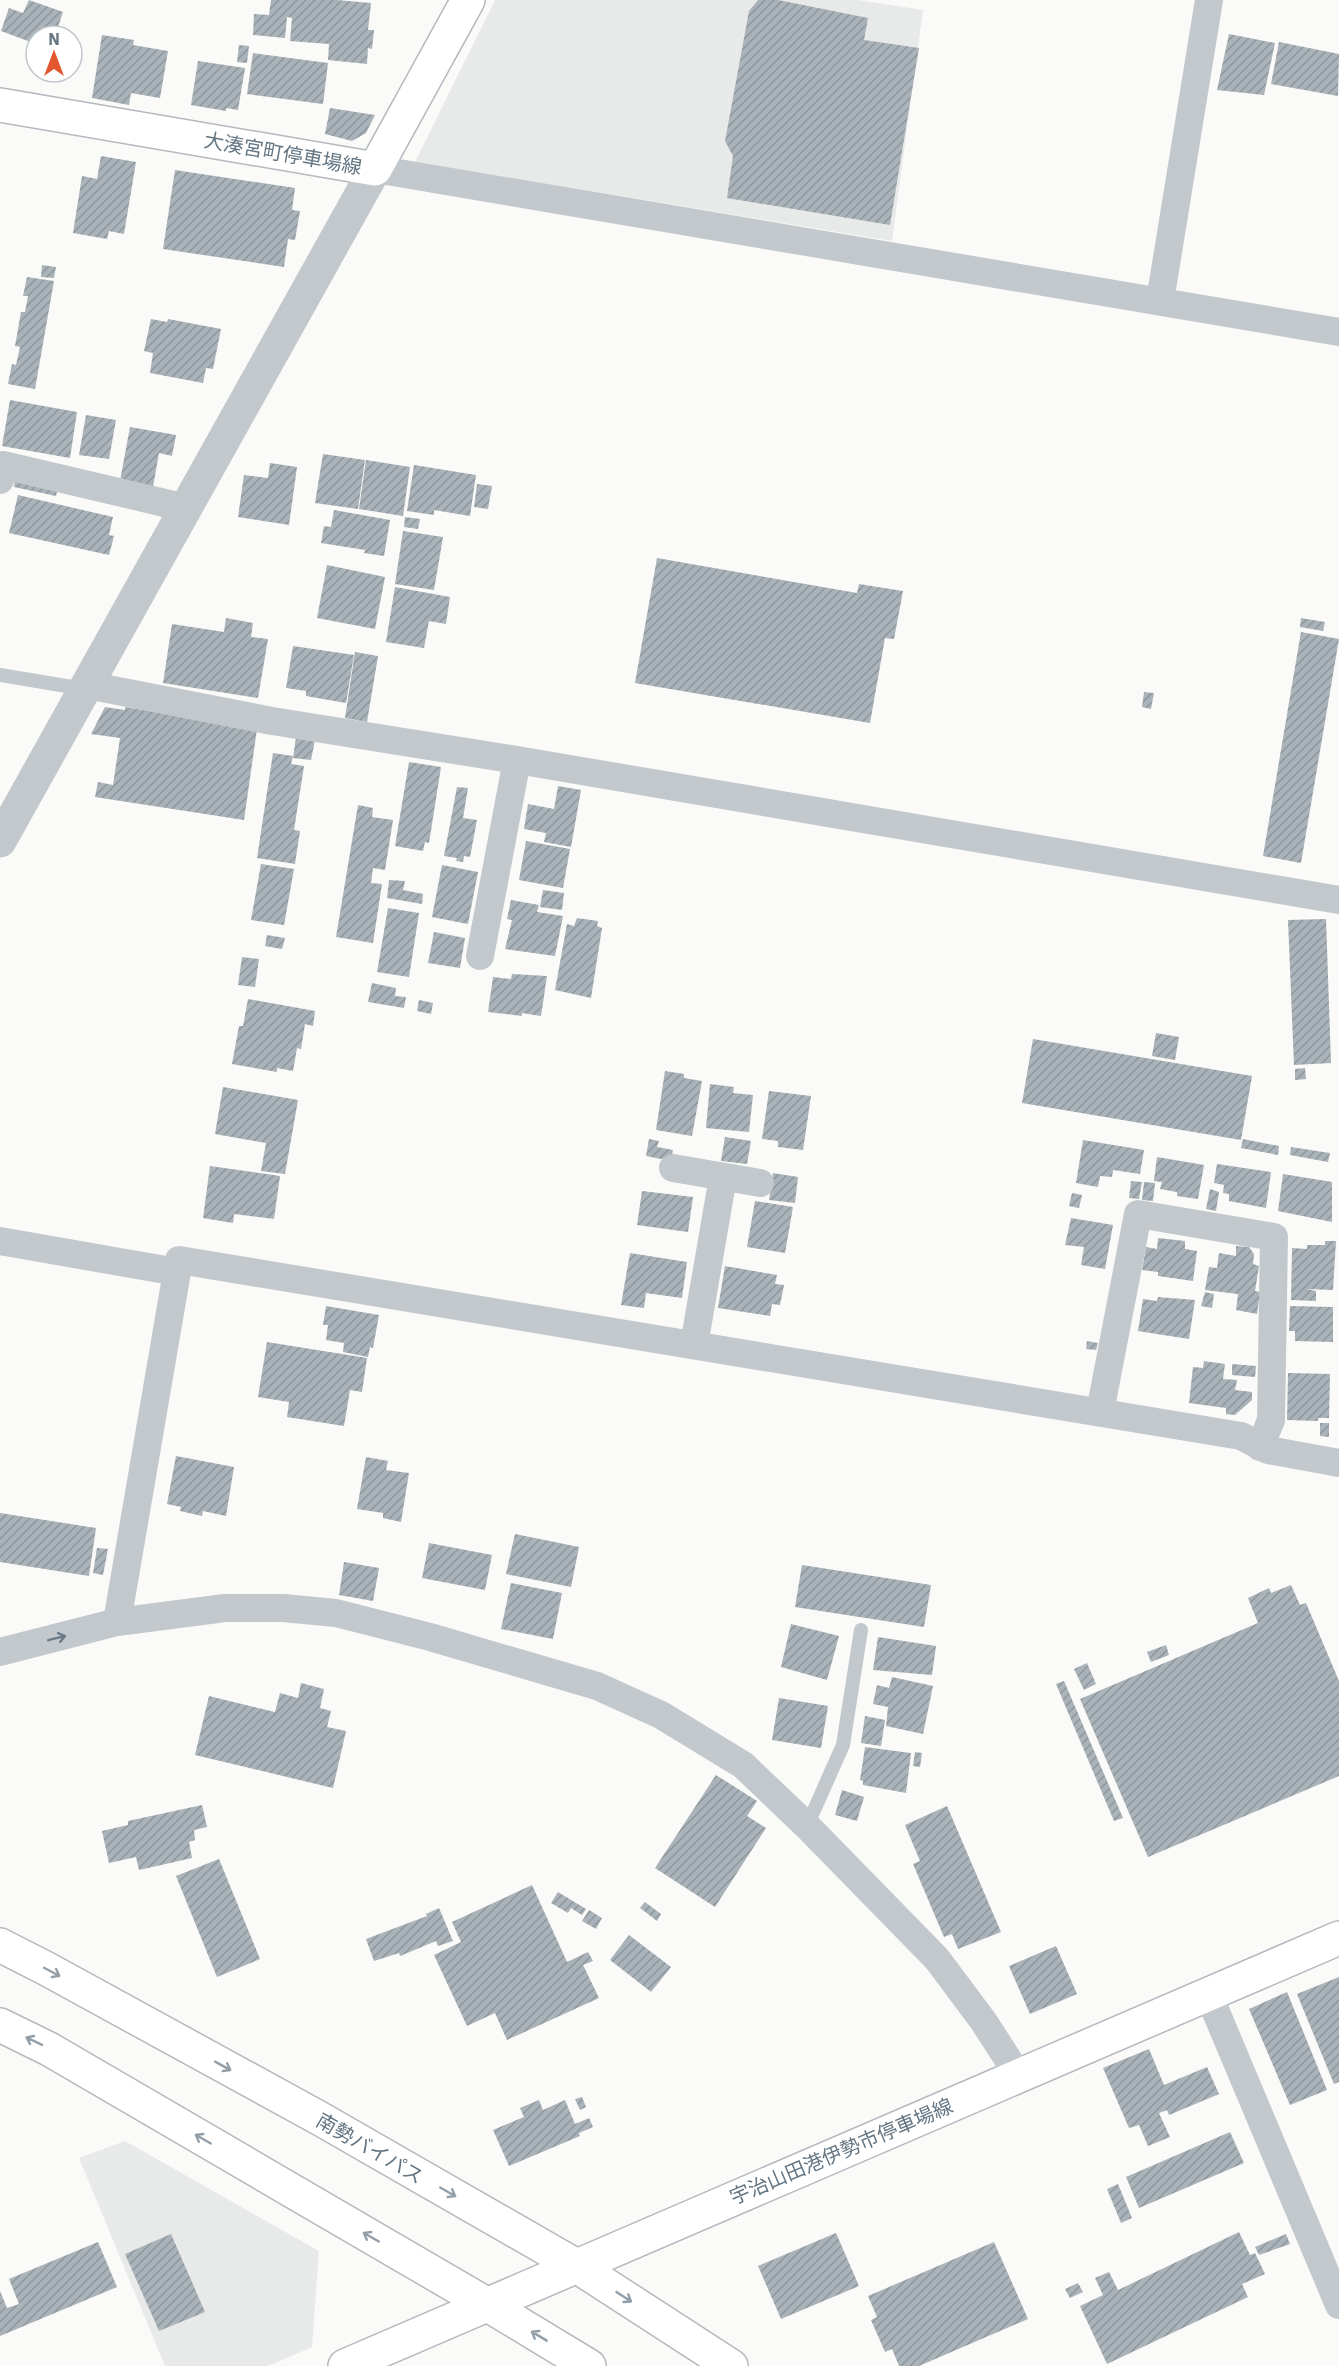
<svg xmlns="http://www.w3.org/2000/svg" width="1339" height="2366" font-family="'IBM Plex Sans','Noto Sans JP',sans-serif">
<defs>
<pattern id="building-hatch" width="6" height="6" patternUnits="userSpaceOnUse" patternTransform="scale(1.5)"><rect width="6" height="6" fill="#aab3b9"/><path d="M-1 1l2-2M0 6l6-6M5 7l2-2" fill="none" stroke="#8e969c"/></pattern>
</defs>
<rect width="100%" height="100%" fill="#fafaf8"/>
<g fill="#e8e9e9">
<path d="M495 0H858L923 10 892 241 415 162Z"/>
<path d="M125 2141 319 2251 312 2347 268 2366H165L79 2158Z"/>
</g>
<g fill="url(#building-hatch)">
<path d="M29 0 63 12 55 36H36V44L1 31 9 8 23 13Z"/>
<path d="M271 0H337L371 3 368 30H374L372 49 368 48 367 64 328 60 329 44 290 41 292 18 287 17 285 38 253 35 254 14 269 15Z"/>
<path d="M758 0H778L868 18 864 40 919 48 890 225 727 198 733 156 725 141 749 11Z"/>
<path d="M1229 34 1275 43 1264 95 1217 90Z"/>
<path d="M102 35 134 40 133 45 168 51 160 98 131 93 129 105 92 98Z"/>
<path d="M1279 42 1339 54 1338 96 1271 84Z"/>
<path d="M239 45 249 46 247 63 237 62Z"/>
<path d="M253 53 328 63 323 104 247 94Z"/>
<path d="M198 61 245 68 238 110 226 108V111L191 105Z"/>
<path d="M330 108 375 115 366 133 352 141 325 134Z"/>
<path d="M101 156 136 162 124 234 109 231 107 239 73 233 82 176 97 179Z"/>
<path d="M175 170 295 188 292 210 300 211 295 240 288 239 284 267 163 249Z"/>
<path d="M42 265 56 267 54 278 41 277Z"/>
<path d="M27 277 54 281 35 389 8 384 12 364 16 365 20 347 15 346 21 312H25L28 296H23Z"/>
<path d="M151 319 167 322 168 319 221 329 213 369 206 368 203 383 150 373 153 353 144 351Z"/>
<path d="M10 400 77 412 70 458 2 446Z"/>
<path d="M86 415 116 420 109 459 79 455Z"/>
<path d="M130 427 176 435 172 456 159 453 153 487 120 481Z"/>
<path d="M323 454 365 460 358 509 315 503Z"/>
<path d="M366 460 410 467 403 516 359 509Z"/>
<path d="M270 463 297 467 289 525 238 517 244 475 268 478Z"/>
<path d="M414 465 476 475 470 516 434 510V515L407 511Z"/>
<path d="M15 478 58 488 56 496 14 487Z"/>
<path d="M477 484 492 486 488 509 474 507Z"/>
<path d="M18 495 113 517 109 535 114 536 109 555 9 533Z"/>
<path d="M334 510 390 520 384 556 364 553 365 550 321 543 324 526 331 527Z"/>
<path d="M405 517 420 519 418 529 404 527Z"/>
<path d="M403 531 443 537 434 590 395 584Z"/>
<path d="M657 558 857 593 859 584 903 591 894 639 885 638 870 723 635 683Z"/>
<path d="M327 565 385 577 375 629 317 618Z"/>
<path d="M395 587 450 597 446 624 429 621 424 648 386 642Z"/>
<path d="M226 618 253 623 251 637 268 639 258 698 163 683 172 624 224 632Z"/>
<path d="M1301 618 1325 622 1323 631 1300 627Z"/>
<path d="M1301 632 1339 639 1301 863 1263 856Z"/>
<path d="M293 646 354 655 346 703 306 696V691L286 688Z"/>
<path d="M355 652 378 656 367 722 345 718Z"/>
<path d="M1144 692 1154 693 1151 709 1142 707Z"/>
<path d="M105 707 125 710V707L257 729 244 820 95 797 98 782 113 785 120 738 91 734Z"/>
<path d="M296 737 315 740 311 760 293 758Z"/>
<path d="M273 753 293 756 291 764 304 766 294 830 300 831 295 864 257 858Z"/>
<path d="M409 762 441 767 429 843 425 842 423 851 395 846Z"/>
<path d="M558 786 581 790 571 847 544 842 546 833 524 829 528 804 554 809Z"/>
<path d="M457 787 468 788 463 818 477 820 470 857 464 856 463 862 456 861 457 858 444 856Z"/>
<path d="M358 805 373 808 372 817 393 820 385 870 373 868 371 883 382 884 373 943 336 937Z"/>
<path d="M526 841 570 849 563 888 519 880Z"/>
<path d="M261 864 294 869 284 925 251 920Z"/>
<path d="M442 865 478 872 468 924 432 917Z"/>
<path d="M389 880 405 881 403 890 423 894 422 904 387 898Z"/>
<path d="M543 890 564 893 562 910 540 907Z"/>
<path d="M511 900 539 905 537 912 563 916 555 956 505 949 512 920 507 919Z"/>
<path d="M388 908 419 913 409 977 377 972Z"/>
<path d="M577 918 598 921 597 926 602 928 591 998 555 990 567 924 574 926Z"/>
<path d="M1326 919 1331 1063 1294 1065 1288 920Z"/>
<path d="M434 932 465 938 460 968 428 963Z"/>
<path d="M267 935 285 938 282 949 265 946Z"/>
<path d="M242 957 259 959 255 987 238 985Z"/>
<path d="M512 974 547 976 541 1016 522 1013V1016L488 1012 493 977 511 979Z"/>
<path d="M372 983 396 988 395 996 406 997 404 1008 368 1002Z"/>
<path d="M248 999 315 1011 313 1026 305 1024 301 1049 297 1048 293 1071 277 1068V1072L232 1064 239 1026H243Z"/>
<path d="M419 1000 433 1003 431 1014 417 1011Z"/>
<path d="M1156 1033 1179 1037 1175 1060 1152 1056Z"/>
<path d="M1033 1039 1252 1076 1241 1140 1022 1103Z"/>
<path d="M1305 1068 1306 1079 1295 1080V1069Z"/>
<path d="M665 1071 684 1074V1078L702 1081 692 1136 656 1130Z"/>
<path d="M710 1084 734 1087 733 1093 753 1095 749 1132 706 1128Z"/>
<path d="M223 1087 298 1100 285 1174 261 1171 266 1143 215 1134Z"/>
<path d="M769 1091 811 1096 803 1150 778 1147V1141L762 1139Z"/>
<path d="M725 1137 751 1141 747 1164 721 1161Z"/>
<path d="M649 1139 659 1141 657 1147 673 1150 671 1161 646 1156Z"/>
<path d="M1243 1139 1279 1146 1278 1155 1241 1148Z"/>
<path d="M1083 1140 1144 1150 1140 1174 1113 1170 1112 1177 1100 1176 1098 1187 1076 1183Z"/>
<path d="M1291 1147 1330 1153 1328 1162 1290 1155Z"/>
<path d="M1157 1157 1204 1165 1198 1199 1177 1196V1192L1160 1189 1162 1182 1154 1181Z"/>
<path d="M1217 1164 1271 1172 1266 1208 1229 1201V1194L1223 1193 1224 1185 1214 1183Z"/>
<path d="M210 1166 280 1176 274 1219 234 1214 233 1223 203 1218Z"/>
<path d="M773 1173 798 1177 795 1203 769 1200Z"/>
<path d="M1283 1174 1332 1182V1222L1278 1211Z"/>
<path d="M1131 1181 1142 1182 1139 1199 1129 1198Z"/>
<path d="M1144 1182 1155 1183 1153 1201 1142 1200Z"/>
<path d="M1210 1189 1219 1192 1216 1211 1206 1209Z"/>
<path d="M642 1191 693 1197 688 1232 637 1225Z"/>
<path d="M1072 1193 1082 1195 1079 1208 1069 1206Z"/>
<path d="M755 1201 793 1207 785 1253 747 1247Z"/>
<path d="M1071 1218 1113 1225 1105 1269 1081 1265 1084 1247 1065 1245Z"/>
<path d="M1158 1238 1185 1241V1249L1197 1251 1193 1281 1158 1276V1272L1142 1270 1146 1247 1157 1249Z"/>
<path d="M1325 1241H1336L1333 1290 1307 1289 1316 1291V1301L1291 1300 1292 1248 1307 1249V1245H1325Z"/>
<path d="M1236 1246 1249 1247 1254 1254 1253 1264 1259 1266 1255 1291 1260 1292 1257 1314 1236 1310 1238 1294 1205 1290 1209 1267 1217 1268 1219 1253 1236 1256Z"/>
<path d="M630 1253 687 1262 682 1298 646 1293 644 1308 621 1305Z"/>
<path d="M725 1266 777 1275 775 1284 784 1285 780 1305 772 1304 770 1316 718 1308Z"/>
<path d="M1205 1292 1214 1294 1212 1308 1201 1306Z"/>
<path d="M1158 1297 1195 1300 1189 1339 1138 1331 1143 1299 1157 1301Z"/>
<path d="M326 1306 379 1315 373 1348 370 1347 368 1357 343 1352 344 1343 326 1340 328 1325H323Z"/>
<path d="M1290 1306 1333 1307V1342L1295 1341V1331H1289Z"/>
<path d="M1087 1341 1098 1343 1096 1350 1086 1349Z"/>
<path d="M267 1342 367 1358 362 1392 350 1390 344 1426 287 1417 289 1402 258 1397Z"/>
<path d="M1204 1361 1225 1364 1223 1379 1237 1380 1235 1390 1252 1392V1400L1235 1415 1226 1414V1408L1189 1403 1193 1367 1203 1368Z"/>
<path d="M1232 1364 1256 1366 1255 1377 1232 1375Z"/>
<path d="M1288 1373 1330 1374 1329 1418H1318V1421L1287 1420Z"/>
<path d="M1320 1423H1329V1437L1320 1436Z"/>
<path d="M176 1456 234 1467 226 1516 203 1511 202 1516 180 1511 181 1507 167 1504Z"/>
<path d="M366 1457 388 1461 386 1470 409 1473 401 1522 383 1518V1513L357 1509Z"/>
<path d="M0 1513 96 1528 89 1576 0 1562Z"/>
<path d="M515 1534 579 1547 571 1587 506 1574Z"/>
<path d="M429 1543 492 1555 485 1590 422 1578Z"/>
<path d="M97 1548 108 1549 103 1575 93 1573Z"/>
<path d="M344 1562 379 1568 373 1601 339 1595Z"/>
<path d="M802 1565 931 1585 924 1627 795 1607Z"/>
<path d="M511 1583 562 1593 553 1639 501 1629Z"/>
<path d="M1291 1585 1300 1605 1306 1603 1339 1681V1776L1148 1857 1080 1699 1258 1623 1248 1598 1269 1588 1271 1593Z"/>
<path d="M791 1624 839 1636 827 1680 781 1667Z"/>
<path d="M878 1637 936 1646 932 1675 873 1670Z"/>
<path d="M1166 1645 1169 1655 1151 1662 1147 1652Z"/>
<path d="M1087 1663 1096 1684 1084 1690 1074 1669Z"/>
<path d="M892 1677 933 1686 923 1734 886 1726 888 1707 873 1704 877 1685 889 1688Z"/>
<path d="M1064 1681 1123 1818 1114 1821 1056 1684Z"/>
<path d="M301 1683 324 1689 320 1708 331 1711 327 1727 346 1731 333 1788 195 1755 209 1696 275 1712 280 1693 298 1698Z"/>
<path d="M779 1698 828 1706 821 1748 772 1740Z"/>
<path d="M865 1716 885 1720 881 1746 861 1743Z"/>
<path d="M865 1747 911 1753 906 1793 863 1785V1781L860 1780Z"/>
<path d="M915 1752 922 1753 920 1767 913 1766Z"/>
<path d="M716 1775 757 1801 747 1816 766 1828 715 1907 655 1868Z"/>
<path d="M842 1790 864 1797 857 1821 835 1815Z"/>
<path d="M202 1805 207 1827 194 1830 195 1840 189 1842 192 1858 139 1870 136 1857 109 1863 102 1831 128 1825V1821Z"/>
<path d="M947 1806 1001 1932 958 1949 952 1934 944 1937 913 1864 920 1861 905 1825Z"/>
<path d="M219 1859 260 1959 217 1977 176 1876Z"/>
<path d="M532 1885 567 1962 588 1952 593 1961 583 1965 599 1998 507 2040 495 2013 467 2026 434 1955 461 1942 452 1922Z"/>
<path d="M558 1892 586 1909 582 1915 571 1908 568 1913 551 1903Z"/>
<path d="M645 1902 661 1914 657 1921 640 1908Z"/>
<path d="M439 1908 453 1941 438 1946 436 1941 400 1956 399 1953 374 1961 366 1939 427 1916 426 1914Z"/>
<path d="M589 1910 602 1918 596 1929 582 1921Z"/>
<path d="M629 1935 671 1967 651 1992 610 1960Z"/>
<path d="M1056 1946 1077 1994 1030 2014 1009 1966Z"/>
<path d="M1339 1977V2082L1334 2084 1297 1994Z"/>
<path d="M1287 1992 1327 2090 1290 2105 1249 2009Z"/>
<path d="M1149 2049 1164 2085 1207 2067 1219 2094 1169 2115 1167 2110 1159 2113 1170 2137 1148 2146 1139 2125 1129 2128 1103 2068Z"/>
<path d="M582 2097 586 2107 580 2110 575 2099Z"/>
<path d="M539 2100 543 2110 565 2100 575 2124 589 2118 593 2127 579 2133 580 2136 509 2166 493 2130 524 2117 520 2108Z"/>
<path d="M1230 2132 1244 2163 1139 2208 1126 2177Z"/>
<path d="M1118 2184 1132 2218 1121 2223 1107 2189Z"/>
<path d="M1239 2232 1250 2255 1255 2253 1265 2274 1242 2284 1248 2297 1107 2364 1080 2306 1103 2295 1095 2278 1109 2272 1118 2290Z"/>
<path d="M836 2233 859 2286 781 2319 758 2266Z"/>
<path d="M171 2234 205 2312 159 2331 125 2254Z"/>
<path d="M1286 2234 1290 2244 1259 2255 1255 2247Z"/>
<path d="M98 2242 117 2287 0 2336V2291L7 2308 19 2304 9 2279Z"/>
<path d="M994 2242 1028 2319 919 2366H899L892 2349 885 2352 871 2320 877 2317 868 2296Z"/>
<path d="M1078 2283 1083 2292 1070 2298 1065 2289Z"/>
</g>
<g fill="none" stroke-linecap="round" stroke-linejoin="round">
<g stroke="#b3babf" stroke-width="36">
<g id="secondary">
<path d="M0 105 375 169 468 0"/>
<path d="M345 2366 1339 1938"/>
</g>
</g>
<g stroke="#b4b9bd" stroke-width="36">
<g id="trunk">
<path d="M0 1945 47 1969 319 2118 575 2265 731 2366"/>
<path d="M0 2025 49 2049 488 2305 589 2366"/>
</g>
</g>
<g stroke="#c3c8cc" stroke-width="14">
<path d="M0 675 84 689"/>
<path d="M807 1826 843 1745 861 1630"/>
</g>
<g stroke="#c3c8cc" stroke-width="28">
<path d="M375 169 1339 332"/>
<path d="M1160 301 1209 0"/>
<path d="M0 480 3 465 186 508"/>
<path d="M87 685 272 721 517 760 1339 900"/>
<path d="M480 956 517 760"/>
<path d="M673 1168 760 1183"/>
<path d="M0 1241 177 1272"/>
<path d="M694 1345 723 1177"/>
<path d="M1100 1412 1138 1214 1274 1237 1271 1420 1260 1447"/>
<path d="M117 1622 179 1260 1241 1436 1268 1450 1339 1463"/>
<path d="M0 1652 117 1622 225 1608H283L336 1613 430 1637 597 1686 661 1715 743 1765 807 1826 937 1959 984 2022 1018 2075"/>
<path d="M1208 1993 1339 2305"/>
</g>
<path stroke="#c3c8cc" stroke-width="33" d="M0 841 375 169"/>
<use href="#secondary" stroke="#fff" stroke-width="33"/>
<use href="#trunk" stroke="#fff" stroke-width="33"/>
</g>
<defs><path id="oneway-shaft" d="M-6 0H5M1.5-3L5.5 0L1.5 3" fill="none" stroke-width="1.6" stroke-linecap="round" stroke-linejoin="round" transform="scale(1.5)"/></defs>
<use stroke="#6a7a87" href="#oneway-shaft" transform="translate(57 1638) rotate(-14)"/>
<g stroke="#939fa8">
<use href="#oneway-shaft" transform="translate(52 1972) rotate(28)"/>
<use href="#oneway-shaft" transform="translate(34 2041) rotate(-154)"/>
<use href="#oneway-shaft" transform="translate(223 2066) rotate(29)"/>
<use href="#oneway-shaft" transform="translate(203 2139) rotate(-150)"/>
<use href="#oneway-shaft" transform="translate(448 2192) rotate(30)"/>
<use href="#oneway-shaft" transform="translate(371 2237) rotate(-150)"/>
<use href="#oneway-shaft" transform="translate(624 2297) rotate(33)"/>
<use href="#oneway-shaft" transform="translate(539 2336) rotate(-149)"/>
</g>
<g text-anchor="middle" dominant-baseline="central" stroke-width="6" stroke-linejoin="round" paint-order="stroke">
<g font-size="20" fill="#657683" stroke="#fff">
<text transform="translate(283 153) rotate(10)">大湊宮町停車場線</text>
<text transform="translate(370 2148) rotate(30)">南勢バイパス</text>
<text transform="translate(841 2151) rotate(-23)">宇治山田港伊勢市停車場線</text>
</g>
</g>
<g transform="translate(54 54)"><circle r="28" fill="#ffffff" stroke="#c1c8cd" stroke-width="1.5"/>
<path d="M0-4.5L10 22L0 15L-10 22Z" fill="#e4572e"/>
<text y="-9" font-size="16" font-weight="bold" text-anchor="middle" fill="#657683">N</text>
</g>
</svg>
